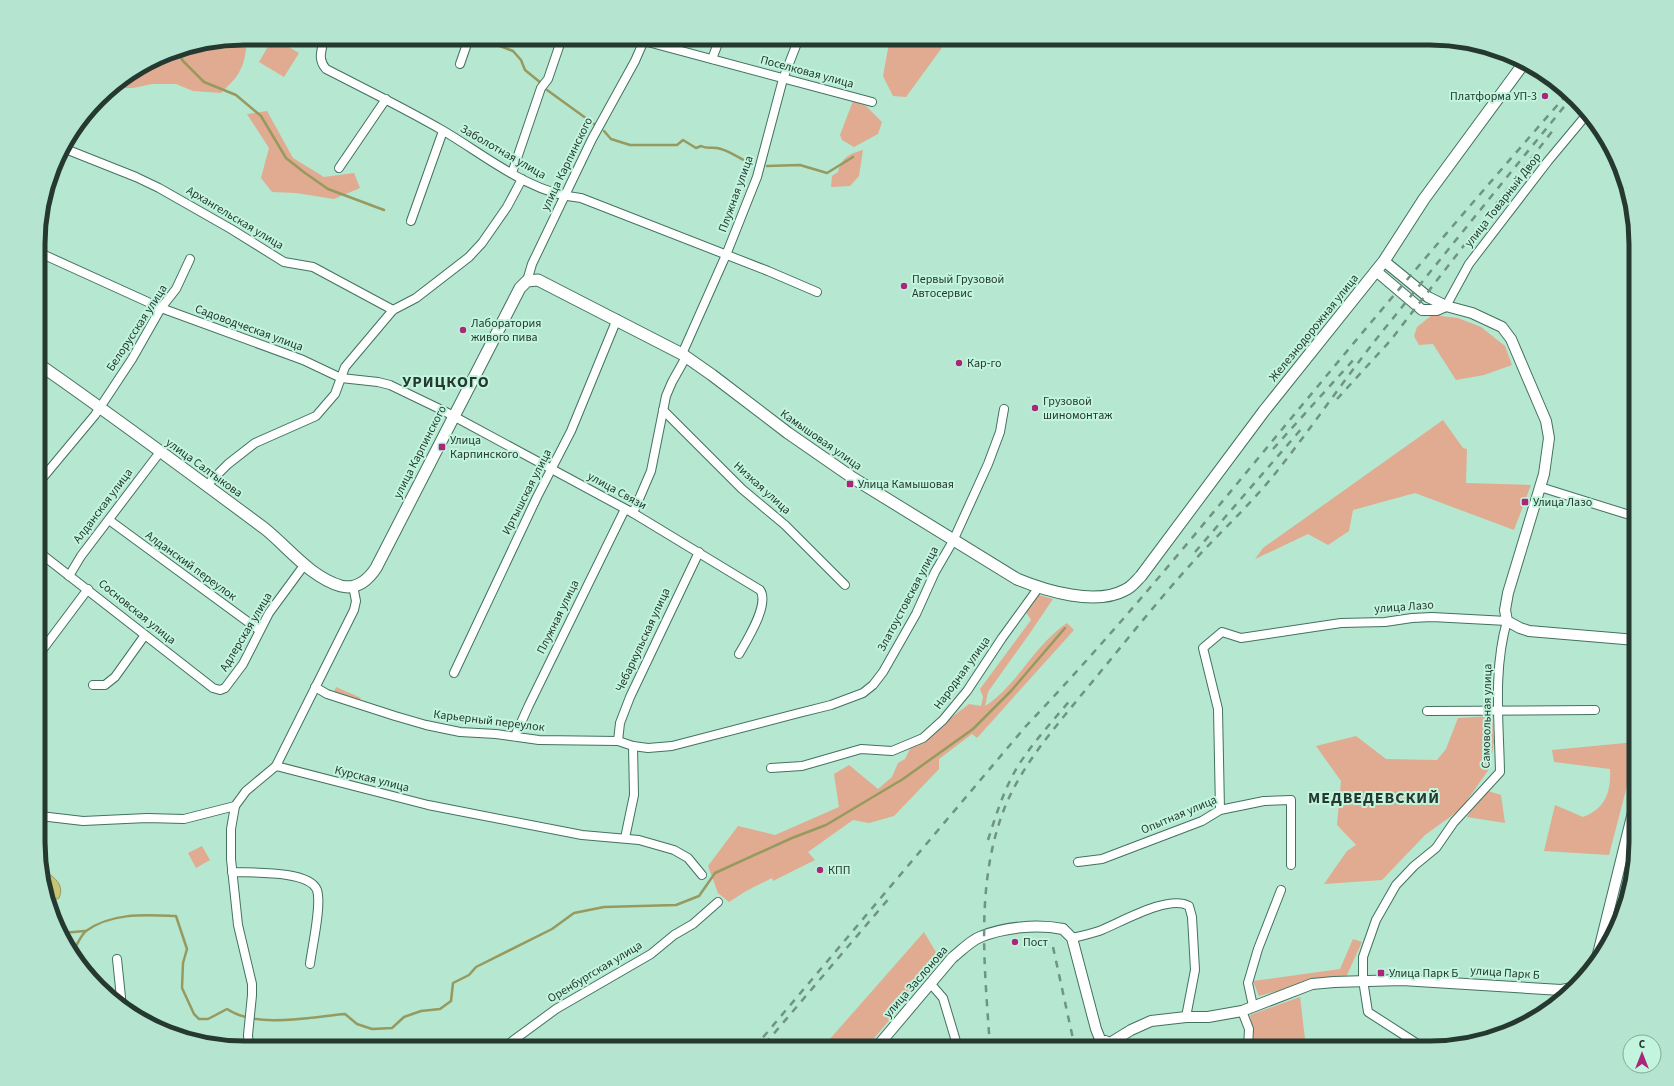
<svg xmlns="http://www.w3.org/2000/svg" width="1674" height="1086" font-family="'Source Sans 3',sans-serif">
<rect width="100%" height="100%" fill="#b5e7d1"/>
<g fill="#e0ab91">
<path d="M247 38C245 67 241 74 221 93L193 91 176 84H152L133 88H125L124 80 166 54Z"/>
<path d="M273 38 299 53 284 77 259 62Z"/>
<path d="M890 38H949L906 97 893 96 883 76Z"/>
<path d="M853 101 866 106 882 122 878 134 854 147 842 140 840 135Z"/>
<path d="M267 111 293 158 324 177 354 173 360 188 334 199 296 193 272 192 261 178 269 148 247 114Z"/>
<path d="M863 150 859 176 850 186 831 187 832 176 838 172C842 157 849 154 863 150Z"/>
<path d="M1432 315 1458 318 1481 327 1505 346 1512 365 1484 375 1456 380 1433 344 1419 345 1414 336 1417 327Z"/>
<path d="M1443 420 1463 448 1467 449 1466 483 1531 485 1514 530 1415 493 1353 510 1349 531 1328 545 1308 534 1255 559 1263 548Z"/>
<path d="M1039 595 1053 599 1030 633 988 692 985 706C1017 686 1034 645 1067 623L1074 630 977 738 972 734 939 759V769L894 816 869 823 853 820 808 852 815 860 773 881 772 878 746 891 729 902 718 893 708 866 738 826 775 835 839 807 834 774 849 765 878 789 892 777 898 763 905 759 910 749 969 704 981 706 983 697 980 689 1031 620 1026 612Z"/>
<path d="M336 687 361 698 358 703 334 692Z"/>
<path d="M1492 716 1494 742 1489 769 1461 809 1425 835 1382 880 1324 884 1347 851 1356 845 1337 825 1341 781 1316 746 1356 736 1386 759 1437 760 1446 749 1458 718Z"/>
<path d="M1636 742V751L1609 855 1544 851 1555 805 1583 817C1606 808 1611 792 1610 769L1554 762 1552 750Z"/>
<path d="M1485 790 1501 795 1505 823 1467 817Z"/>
<path d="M1636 808V855L1633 866 1623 862Z"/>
<path d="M202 846 210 860 196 868 188 853Z"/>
<path d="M924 932 940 959 866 1048H822Z"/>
<path d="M1353 939 1362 942 1346 977 1306 983 1259 996 1253 981 1340 969Z"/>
<path d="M1300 997 1305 1039H1253L1250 1015Z"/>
</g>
<path fill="#c7c473" stroke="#969a5f" d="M43 871C54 876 65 885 59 898L51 902 43 878Z"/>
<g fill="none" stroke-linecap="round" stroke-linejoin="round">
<g stroke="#969a5f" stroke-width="2.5">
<path d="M479 38 513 51 521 60 525 70 541 83"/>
<path d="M177 51 183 61 204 82 236 95 261 116 286 158 305 173 328 189 384 210"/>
<path d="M547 90 594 124"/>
<path d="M604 131 611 139 630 145H677L683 140 696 148 701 146C707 149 711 147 717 148 730 150 740 160 753 164"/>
<path d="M767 166 800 165 827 173 853 157"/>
<path d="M52 906 54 900"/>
<path d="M62 933 85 931"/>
<path d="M83 968 88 965 76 946C79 941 82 934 86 931 112 912 147 915 176 916L187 949 183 963 182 988 194 1014 199 1019H208L227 1009C257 1029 311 1017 345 1014L357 1024 372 1029 392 1028 404 1017 421 1011 440 1009 451 1001 453 983 469 975 476 967 552 929 574 913 604 907 676 905 699 896 715 873 792 838 826 825 903 779 973 729 1011 691 1065 628"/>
</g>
<g stroke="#43725f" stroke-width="10">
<g id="minor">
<path d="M324 38C322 50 317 59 326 69 365 89 404 108 442 130 485 155 530 194 581 198L768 271 817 292"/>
<path d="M644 41 872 102"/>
<path d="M712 59 720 38"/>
<path d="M460 64 469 38"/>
<path d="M63 148 136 177 159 188 231 229 284 262 313 267 393 310"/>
<path d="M339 168 386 99"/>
<path d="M512 173 541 88 548 79 562 38"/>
<path d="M411 221 443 131"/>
<path d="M40 253 161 308 303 360 341 378 378 382 390 385 444 411 633 513 760 590C770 604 747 640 739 654"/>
<path d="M527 281 532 264 592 139 635 61 645 38"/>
<path d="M1446 306 1469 264 1548 161 1588 113"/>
<path d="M682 354 726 255 757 177 783 79 799 38"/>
<path d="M663 410 742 489 785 525 845 585"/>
<path d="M40 481 95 415 132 359 161 308 176 289 190 259"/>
<path d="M206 486 228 464 255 443 316 416 335 394 345 367 393 310 416 298 469 257 482 243 507 207 522 179"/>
<path d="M1540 487 1636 517"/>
<path d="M633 513 651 471 666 396 672 382 686 357"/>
<path d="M109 520 259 630"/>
<path d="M40 553 213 688 220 690 225 688 243 664 269 613 305 564"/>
<path d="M69 576 81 556 160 452"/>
<path d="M40 653 88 589"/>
<path d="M454 673 537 497 571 431 617 319"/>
<path d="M93 685H105L115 677 145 635"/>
<path d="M315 687 327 694 395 716 426 725 460 732 496 734 539 740 618 741 633 746 648 748 672 746 799 713 831 705 863 693 873 685 883 672 916 614 935 572 953 541 988 464 1000 432 1004 409"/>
<path d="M1427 711 1595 710"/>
<path d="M515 736 529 705 625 509"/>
<path d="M618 741 620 723 630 697 699 552"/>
<path d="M276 766 354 610 356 601 353 586"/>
<path d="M771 768 802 766 861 749 892 751 923 738 943 720 967 691 1002 638 1039 587"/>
<path d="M235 806 231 829V859L238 925 252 984V995L248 1035 249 1048"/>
<path d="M1220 810 1218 709 1203 648 1222 632 1241 638 1341 623 1385 622 1412 618 1432 617 1507 621C1493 670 1499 721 1500 772L1454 822 1436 848 1414 866 1396 885 1376 920 1363 957V980L1368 1012 1424 1048"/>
<path d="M40 816 83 821 147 818 184 819 235 806 246 791 276 766 428 805 582 835 639 840 674 850 688 858 702 875"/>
<path d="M625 838 634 795 633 746"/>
<path d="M1078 862 1102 859 1202 821 1220 810 1264 801 1291 800V865"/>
<path d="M232 872C251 873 309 870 317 890 322 905 312 947 310 964"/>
<path d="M1072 938C1081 936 1090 934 1099 931 1120 923 1168 894 1189 906L1192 917 1195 970 1186 1017"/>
<path d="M117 959 122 1007"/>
<path d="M930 983 943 998 958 1048"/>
<path d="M1253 1006 1248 983 1258 949 1281 890"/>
<path d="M1242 1011 1249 1029 1248 1048"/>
<path d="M503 1048 556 1009 651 954 674 935 693 924 718 902"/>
</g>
</g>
<g stroke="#43725f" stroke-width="12">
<g id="tertiary">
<path d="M1384 261 1428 297 1446 306 1472 313 1502 327 1511 339 1546 421 1549 438 1544 474 1508 593 1505 610 1507 621 1520 628 1529 631 1636 640"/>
<path d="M1376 271 1422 310H1437L1446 306"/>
<path d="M1596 962 1636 800"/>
<path d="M876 1048 952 958C961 951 970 941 980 937 1004 927 1037 924 1063 929L1072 938 1096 1029 1100 1039 1110 1043 1131 1030 1151 1021 1186 1017H1208L1242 1011 1312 984 1334 982 1402 980 1561 990 1573 988"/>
</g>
</g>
<g stroke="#43725f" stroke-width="13">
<path id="secondary" d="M40 365C116 418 190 473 264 528 288 547 310 577 341 586 357 590 368 580 376 568L520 288 527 281 538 280 682 354 712 375 788 433 853 478 1017 579C1046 591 1096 606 1125 590 1132 587 1136 581 1141 576L1264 411 1384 261 1424 199 1524 63"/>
</g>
<use href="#minor" stroke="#fff" stroke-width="8"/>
<use href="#tertiary" stroke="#fff" stroke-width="10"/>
<use href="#secondary" stroke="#fff" stroke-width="11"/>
<g stroke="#6f9384" stroke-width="2.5" stroke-dasharray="7 7" stroke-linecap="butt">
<path d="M1337 399 1390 341 1554 129"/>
<path d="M1273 449 1356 357"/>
<path d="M1195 552 1303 427"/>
<path d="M988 840C996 815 1004 789 1018 766 1033 742 1053 721 1071 699"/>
<path d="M1053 947 1075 1048"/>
<path d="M765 1044 891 896"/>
<path d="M754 1048 1026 726C1129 618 1222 501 1318 386 1400 287 1483 190 1568 93"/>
<path d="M990 1048C985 970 975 887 1003 812 1020 767 1053 730 1083 693 1123 645 1161 596 1203 551 1227 526 1252 502 1274 475 1314 425 1349 372 1390 322 1450 247 1511 172 1572 97"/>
<path d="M1382 1048 1384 1041"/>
</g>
</g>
<g fill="#a72878" stroke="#c2f4de" stroke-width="1.5">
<circle cx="1545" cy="96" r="4"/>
<circle cx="904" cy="286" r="4"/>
<circle cx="463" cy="330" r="4"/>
<circle cx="959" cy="363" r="4"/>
<circle cx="1035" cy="408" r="4"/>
<rect x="438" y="443" width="8" height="8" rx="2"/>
<rect x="846" y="480" width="8" height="8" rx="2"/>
<rect x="1521" y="498" width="8" height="8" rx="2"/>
<circle cx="820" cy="870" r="4"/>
<circle cx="1015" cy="942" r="4"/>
<rect x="1377" y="969" width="8" height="8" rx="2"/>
</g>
<g text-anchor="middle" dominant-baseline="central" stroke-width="4" stroke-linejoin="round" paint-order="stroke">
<g font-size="12" fill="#253931" stroke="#c2f4de">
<text transform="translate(807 72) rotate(15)">Поселковая улица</text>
<text transform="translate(503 152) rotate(30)">Заболотная улица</text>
<text transform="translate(567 164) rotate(-64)">улица Карпинского</text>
<text transform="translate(736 194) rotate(-70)">Плужная улица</text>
<text transform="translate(1503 200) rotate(-52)">улица Товарный Двор</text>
<text transform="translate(235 218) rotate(31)">Архангельская улица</text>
<text transform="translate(137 328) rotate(-57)">Белорусская улица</text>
<text transform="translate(249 328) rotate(20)">Садоводческая улица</text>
<text transform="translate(1314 328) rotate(-51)">Железнодорожная улица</text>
<text transform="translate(821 440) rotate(35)">Камышовая улица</text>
<text transform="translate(420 452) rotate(-63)">улица Карпинского</text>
<text transform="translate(204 468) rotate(36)">улица Салтыкова</text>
<text transform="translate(762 488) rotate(42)">Низкая улица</text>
<text transform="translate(617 491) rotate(29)">улица Связи</text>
<text transform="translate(527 492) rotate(-63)">Иртышская улица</text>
<text transform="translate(103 506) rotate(-53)">Алданская улица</text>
<text transform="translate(191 566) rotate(36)">Алданский переулок</text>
<text transform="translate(908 599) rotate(-62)">Златоустовская улица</text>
<text transform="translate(1404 607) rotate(-4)">улица Лазо</text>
<text transform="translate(137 612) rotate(39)">Сосновская улица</text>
<text transform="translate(558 617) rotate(-64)">Плужная улица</text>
<text transform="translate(246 632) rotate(-59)">Адлерская улица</text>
<text transform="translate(643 640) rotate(-65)">Чебаркульская улица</text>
<text transform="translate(962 673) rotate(-54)">Народная улица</text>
<text transform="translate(1487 716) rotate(-89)">Самовольная улица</text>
<text transform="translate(489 721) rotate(7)">Карьерный переулок</text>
<text transform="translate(372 779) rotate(14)">Курская улица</text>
<text transform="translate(1179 815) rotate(-23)">Опытная улица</text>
<text transform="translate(595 972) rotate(-31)">Оренбургская улица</text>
<text transform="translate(1505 973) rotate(4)">улица Парк Б</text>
<text transform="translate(916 982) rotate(-49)">улица Заслонова</text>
</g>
<g font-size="12" fill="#253931" stroke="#c2f4de" text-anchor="start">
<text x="1537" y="96" text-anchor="end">Платформа УП-3</text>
<text x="912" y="279">Первый Грузовой<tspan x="912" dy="14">Автосервис</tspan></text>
<text x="471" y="323">Лаборатория<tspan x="471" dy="14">живого пива</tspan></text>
<text x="967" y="363">Кар-го</text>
<text x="1043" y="401">Грузовой<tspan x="1043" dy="14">шиномонтаж</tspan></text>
<text x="450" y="440">Улица<tspan x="450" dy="14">Карпинского</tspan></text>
<text x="858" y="484">Улица Камышовая</text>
<text x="1533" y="502">Улица Лазо</text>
<text x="828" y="870">КПП</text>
<text x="1023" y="942">Пост</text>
<text x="1389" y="973">Улица Парк Б</text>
</g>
<g font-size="16" font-weight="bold" letter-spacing="1" fill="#253931" stroke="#c2f4de">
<text x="446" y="382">УРИЦКОГО</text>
<text x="1374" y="798">МЕДВЕДЕВСКИЙ</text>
</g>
</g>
<path d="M0 0H1674V1086H0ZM244 45H1430A199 199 0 0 1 1629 244V842A199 199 0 0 1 1430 1041H244A199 199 0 0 1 45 842V244A199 199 0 0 1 244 45Z" fill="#b5e5d0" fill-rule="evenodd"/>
<path fill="none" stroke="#253931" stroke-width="5" d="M244 45H1430A199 199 0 0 1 1629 244V842A199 199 0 0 1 1430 1041H244A199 199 0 0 1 45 842V244A199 199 0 0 1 244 45Z"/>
<g transform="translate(1642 1054)"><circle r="19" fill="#c2f4de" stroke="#83a999"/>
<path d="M0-3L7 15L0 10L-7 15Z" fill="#a72878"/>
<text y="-6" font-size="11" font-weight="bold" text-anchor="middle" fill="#253931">С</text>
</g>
</svg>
